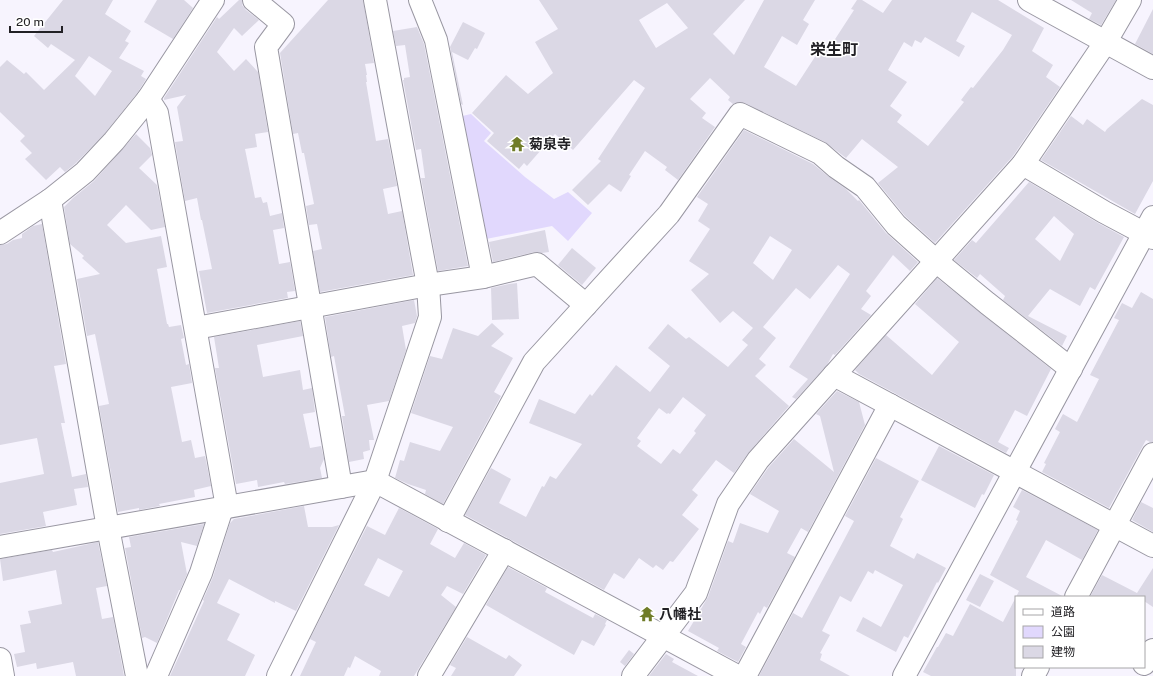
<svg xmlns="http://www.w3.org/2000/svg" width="1153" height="676" font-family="'Public Sans','Noto Sans JP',sans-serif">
<rect width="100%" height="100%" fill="#f7f4fe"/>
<path fill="#e1d8fd" d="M471 114 491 133 484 141 525 177 554 199 568 192 592 213 568 241 552 226 481 240 458 117Z"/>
<g fill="#dbd8e5" fill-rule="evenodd">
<path d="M63 0H113L105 14 131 31 125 41 129 43 119 58 144 71 141 76 146 79 138 92 105 133 76 163 65 172 60 167 46 180 25 159 32 153 20 141 25 136 0 112V67L7 60 24 74 26 72 44 90 75 60 51 44 48 48 34 36ZM89 56 112 71 95 96 75 76Z"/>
<path d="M157 0H184L193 8 173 39 144 22Z"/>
<path d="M239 0H242V5L246 10 259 20 242 36 234 28 217 52 234 71 246 59 258 72 268 132 255 134 257 147 245 149 255 198 261 197 263 203 267 202 270 216 282 213 284 228 273 230 279 264 290 262 295 291 287 292 288 298 207 313 199 271 212 269 202 220H201L197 198 185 201 175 142 183 141 177 107 186 95 164 100V98L217 17 219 19Z"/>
<path d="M328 0H363L374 63 365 64 367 75H366L367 82H366L376 141 388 139 397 186 383 189 388 214 402 211 413 275 320 292 313 251 322 249 317 224 309 225 306 206 314 204 304 153H302L298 133 293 134 280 53Z"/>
<path d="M539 0H745L713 34 734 55 764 0H815L803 20 809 24 797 45 782 36 764 67 796 86 822 46 828 50 854 10 851 9 857 0H862L883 13 892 0H998L1044 28 1032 51 1053 65 1046 77 1060 87 1013 156 935 243 905 216 878 183 898 167 862 139 846 158 825 142 745 103 739 102 733 104 728 100 730 97 710 78 690 99 706 113 702 118 715 127 678 180 665 170 667 167 645 151 629 175 631 176 621 192 609 184 588 205 572 190 601 161 598 159 645 88 634 80 573 150 555 134 527 166 524 163 519 169 487 141 494 133 472 113 506 75 528 94 553 73 535 42 558 29ZM667 3 688 28 656 48 639 20ZM972 12 1012 35 1003 50 973 88 971 87 961 100 964 102 928 146 897 122 902 115 890 106 907 82 888 70 904 42 912 47 915 40 921 43 925 37 959 57 965 46 956 41Z"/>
<path d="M1071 0H1116L1101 25 1089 19 1092 13Z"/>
<path d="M1153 9V54L1135 44Z"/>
<path d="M463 22 485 33 477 49 475 48 468 60 452 52 463 105 461 104 450 47Z"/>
<path d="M417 27 424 44 468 266 438 271 421 178H425L421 149 416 150 403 80H404V78L410 77 405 45 396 46 393 31Z"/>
<path d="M1142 99 1153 105V181L1135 214 1041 160 1071 116 1083 125 1087 119 1105 132 1107 129Z"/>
<path d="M744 130 813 164 829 177 846 189 858 201 859 200 886 233 918 262 910 271 893 255 866 291 871 296 861 309 871 315 835 355 833 354 827 365 796 399 792 397 808 379 789 367 850 274 838 265 810 299 796 288 763 327 776 338 759 359 766 365 755 376 789 406 749 452 734 473 716 460 692 490 698 495 682 515 699 529 673 562 670 561 663 570 656 565 653 568 639 558 624 579 614 573 604 590 465 515 491 468 511 479 499 503 526 517 542 486 544 487 550 476 556 479 582 444 529 423 539 399 575 414 590 394 592 396 616 365 650 392 670 366 648 348 668 324 686 339 689 337 728 367 748 345 742 340 753 328 733 311 720 323 691 290 709 274 689 261 710 229 698 221 708 204 697 197ZM770 236 792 250 773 280 753 263ZM683 397 706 415 694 431 696 433 680 454 673 449 661 464 637 446 641 441 637 438 659 408 667 414 668 413 670 414Z"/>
<path d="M136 134 150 148 152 155 139 168 157 185 165 227 151 230 126 205 107 225 126 243 161 236 167 267 157 269 167 324H168L169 327 181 325 184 338 181 339 186 365 189 364 192 383 171 387 182 442 191 440 195 458 205 456 211 486 194 490 195 497 159 504 160 506 139 510V508L118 512 99 406 109 404 95 334 87 336 77 279 100 274 82 258 84 256 70 244 64 207 73 198 94 181Z"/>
<path d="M1029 182 1098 223 1124 237 1095 290 1090 287 1080 306 1050 289 1028 316 1067 336 1062 346 1003 300 1005 296 980 274 977 278 954 260 972 240 976 243ZM1054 216 1074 234 1060 261 1035 239Z"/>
<path d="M42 224 66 364 54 366 65 423H61L72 477 86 474 88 487 74 489 77 505 43 512 46 526 0 534V483L44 474 37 438 0 445V245L7 244 13 240 22 238V234L33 226Z"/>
<path d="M545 230 549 252 542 253 534 252 493 262 489 242Z"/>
<path d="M572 248 596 268 582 285 558 265Z"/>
<path d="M937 278 1051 369 1027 416 1015 410 998 442 1009 448 1006 453 859 374 855 370 886 335 932 375 959 342 915 304Z"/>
<path d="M517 283 519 319 492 320 491 288 509 284Z"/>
<path d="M1141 292 1153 299V442H1150L1146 440 1109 508 1042 472 1046 464 1044 463 1060 432 1055 429 1063 414 1077 422 1099 379 1090 375 1119 320 1114 318 1122 303 1132 308Z"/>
<path d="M414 300 417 316 415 323 402 326 406 350 389 401 367 405 374 440H369L370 450 363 452 364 459 349 462 342 416H345L334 356 331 357 325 317Z"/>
<path d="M300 321 303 336 257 345 263 377 300 370 303 390 312 388 315 412 303 414 310 448 321 446 324 459 320 468 322 478 285 484 284 482 258 487 257 480 236 484 215 368H219L214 337Z"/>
<path d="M492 323 504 334 491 346 513 358 494 392 501 396 443 504 425 494 426 490 408 484 395 478 400 460 404 461 410 442 440 451 453 427 411 413 430 356 442 359 453 328 478 336Z"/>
<path d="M837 391 859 402 865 425 808 532 801 528 787 553 795 557 767 608 764 606 760 614 758 612 741 644 746 647 738 662 717 651 719 648 688 631 708 597 728 541 733 543 740 523 768 533 779 511 750 494 768 468 794 439 834 472 820 416 816 414Z"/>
<path d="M939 446 994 475 984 495 982 494 975 508 921 480Z"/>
<path d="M876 458 919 481 900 517 903 519 890 546 914 559 917 553 946 568 938 583 937 582 908 638 904 636 896 652 856 631 863 617 881 627 903 585 875 570 873 574 868 571 851 602 840 596 822 631 830 635 820 653 822 654 820 660 850 676H759L793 613 802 618 836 555 854 521 845 516Z"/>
<path d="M1022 490 1098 530 1082 560 1046 540 1026 577 1064 597H1016L1019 591 990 575 1018 521 1016 520 1020 511 1013 507Z"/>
<path d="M1141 502 1153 508V532L1132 520Z"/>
<path d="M304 506 308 527H332L339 525 296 611 275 601V603L229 579 217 603 240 614 227 640 255 655 245 676H170L204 601 203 600 213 577 230 523 234 519Z"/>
<path d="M399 508 438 529 430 544 455 558 464 543 486 555 463 594 447 586 441 595 456 607 414 676H379L381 671 355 656 350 668 348 667 344 676H300L316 642 310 639 367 526 385 535ZM378 558 403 571 389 597 364 585Z"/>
<path d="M204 524 197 546 181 542 187 574 180 590H179L157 643 145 637 142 638 125 548 131 547 129 537Z"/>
<path d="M98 542 107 586 96 588 102 619 113 617 124 676H76L73 662 37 669 36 663 17 667 14 654 25 652 20 625 31 623 28 611 62 604 56 570 3 581 0 559 52 550 53 552Z"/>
<path d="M508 567 547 588 545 592 593 618 595 614 607 620 605 624 606 625 594 646 582 640 574 655 526 628 486 605Z"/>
<path d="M1153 568V607L1144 601V597H1090L1102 575 1137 593Z"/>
<path d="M980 574 994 581 980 607 966 600Z"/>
<path d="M1016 597V676H931L923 672 937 647H938L946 633 953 636 970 604 1003 622Z"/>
<path d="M467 637 506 659 509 655 522 665 514 676H451L456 668 450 665Z"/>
<path d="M629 650 634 654 625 666 620 662Z"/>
<path d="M666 654 674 659 672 662 698 676H649Z"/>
</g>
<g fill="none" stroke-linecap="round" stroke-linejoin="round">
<g stroke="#9997a2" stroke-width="24">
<g id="minor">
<path d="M254 0 283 24 266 47 341 487"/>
<path d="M420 0 436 40 483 277"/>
<path d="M1029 0 1153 68"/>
<path d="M148 99 157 113 227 507"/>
<path d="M1023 164 1104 212 1153 238"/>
<path d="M50 200 108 528 137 676"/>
<path d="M0 233 50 200 85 172 114 141 148 99 213 0"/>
<path d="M196 328 428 285 483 277 537 264 586 305"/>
<path d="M834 375 1153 546"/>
<path d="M448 521 534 362 669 214 740 114 820 153 836 167 865 187 896 225 936 261 987 303 1071 369"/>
<path d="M0 547 375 481 737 676"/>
<path d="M1076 597 1153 454"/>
<path d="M0 659 3 676"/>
<path d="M1144 664 1153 650"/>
<path d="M156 676 201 573 222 508"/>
<path d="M278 676 375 481 430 317 428 285 375 0"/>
<path d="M429 676 504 550"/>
<path d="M633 676 696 593 728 504 758 460 1023 164 1105 43 1130 0"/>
<path d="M745 676 890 405"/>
<path d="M904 676 1153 217"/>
<path d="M1033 676 1038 667"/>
</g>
</g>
<use href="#minor" stroke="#fff" stroke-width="22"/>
</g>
<defs>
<g id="temple-bare" transform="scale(1.2)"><path d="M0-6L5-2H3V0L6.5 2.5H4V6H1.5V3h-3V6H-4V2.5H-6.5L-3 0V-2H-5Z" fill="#707c28" stroke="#fff" stroke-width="2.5" paint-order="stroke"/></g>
</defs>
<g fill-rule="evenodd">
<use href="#temple-bare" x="517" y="144"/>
<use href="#temple-bare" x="647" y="614"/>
</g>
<g text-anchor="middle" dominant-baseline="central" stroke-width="3" stroke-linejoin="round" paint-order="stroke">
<g font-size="14" font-weight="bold" fill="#222125" stroke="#fff" text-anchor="start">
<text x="529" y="144">菊泉寺</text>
<text x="659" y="614">八幡社</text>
</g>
<g font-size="16" font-weight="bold" fill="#222125" stroke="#fff">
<text x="834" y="49">栄生町</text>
</g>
</g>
<rect x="1015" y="596" width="130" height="72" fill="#ffffff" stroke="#a7a6a8"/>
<rect x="1023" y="609" width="20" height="6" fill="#ffffff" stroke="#a7a6a8"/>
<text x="1051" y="616" font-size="12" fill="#222125">道路</text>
<rect x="1023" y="626" width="20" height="12" fill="#e1d8fd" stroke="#a7a6a8"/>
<text x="1051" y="636" font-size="12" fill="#222125">公園</text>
<rect x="1023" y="646" width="20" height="12" fill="#dbd8e5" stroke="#a7a6a8"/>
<text x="1051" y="656" font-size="12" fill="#222125">建物</text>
<path d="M10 26v6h52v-6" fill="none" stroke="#222125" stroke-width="2"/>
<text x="16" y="26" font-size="12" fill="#222125" stroke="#ffffff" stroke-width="3" paint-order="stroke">20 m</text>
</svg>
